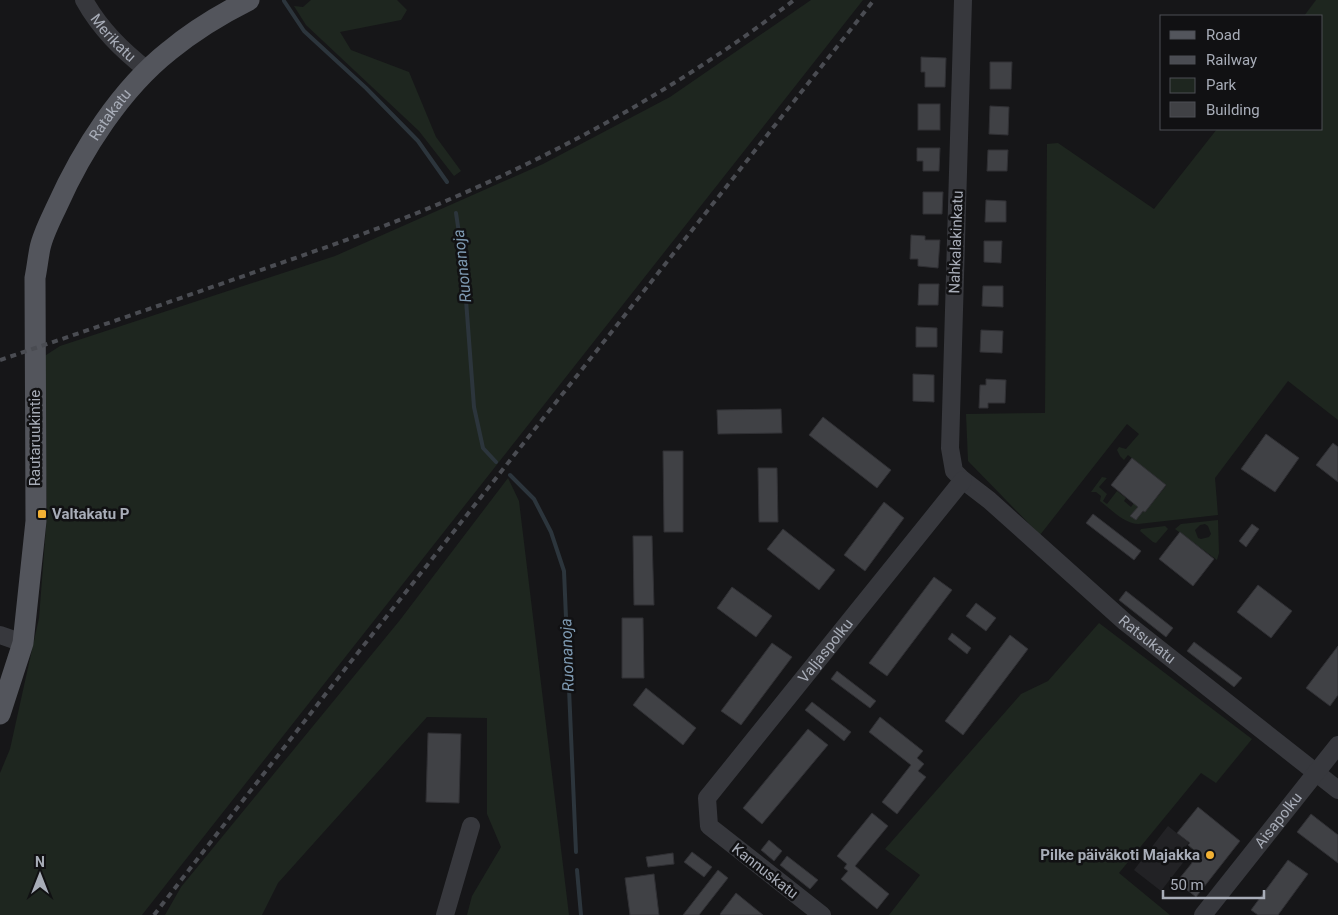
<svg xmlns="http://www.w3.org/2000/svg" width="1338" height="915" font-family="Roboto,sans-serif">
<rect width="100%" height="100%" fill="#161618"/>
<path fill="#222225" d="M1168 826 1189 843 1186 846 1192 851 1161 891 1134 870Z"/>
<g fill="#1e261f" fill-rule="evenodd">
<path d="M311 0H397L407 10 401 20 340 32 351 50 409 72 436 137 461 171 454 176 419 131 306 25 294 6 303 7Z"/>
<path d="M811 0H863L142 915H0V773L10 749 39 618 47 515 43 357 60 346 335 256 543 164 670 97Z"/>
<path d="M1316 0H1338V420L1288 381 1215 478 1218 515 1138 524C1123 523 1112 510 1100 501L1101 496 1096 492H1091L1102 477 1107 478 1099 487 1107 494 1103 501 1107 504 1117 491 1126 498 1124 501 1131 507 1134 503 1138 507 1131 516 1136 520 1143 511 1145 512 1166 486 1128 455 1124 460 1120 456 1117 450 1119 447 1126 449 1139 434 1127 424 1040 535 968 461 966 414 1045 413 1047 144 1058 143 1154 209 1217 129H1322V16H1304Z"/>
<path d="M508 478 519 501 569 915H467L472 896 501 847 487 814V718L427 717 278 883 262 915H165L181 887 400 620Z"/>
<path d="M1218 520 1219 553 1217 560 1175 529 1181 524ZM1205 524 1208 526 1211 534 1209 537 1201 539 1198 538 1195 530 1200 525Z"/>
<path d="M1165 526 1168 529 1156 543 1153 542 1140 531 1141 529Z"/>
<path d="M1099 623 1252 739 1216 783 1201 773 1119 873 1170 915H889L920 875 885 849 1021 694 1048 681Z"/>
</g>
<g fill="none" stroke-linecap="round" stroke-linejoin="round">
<g stroke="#2c353c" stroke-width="4">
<path d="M284 1 304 31 366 88 418 141 447 182"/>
<path d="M456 213 463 260 474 407 483 448 496 462"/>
<path d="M510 475 534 499 551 532 564 571 576 852"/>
<path d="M577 870 581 915"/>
</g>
</g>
<g fill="#404145" stroke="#303034">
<path d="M921 57 946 58 945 87H925V72H921Z"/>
<path d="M990 62H1012L1011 89H990Z"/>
<rect x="918" y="104" width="22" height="26"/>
<path d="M990 106 1009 107 1008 135 989 134Z"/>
<path d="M917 148H940L939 171H923V161H917Z"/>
<path d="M988 150H1008L1007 171H987Z"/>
<path d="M923 192H943L942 214H923Z"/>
<path d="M986 200 1006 201V222H985Z"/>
<path d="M911 235 925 236V240H940L938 268 918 266V259H910Z"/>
<path d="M984 241H1002L1001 263 984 262Z"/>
<path d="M919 284H939L938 305H918Z"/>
<path d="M983 286H1003V307L982 306Z"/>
<path d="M916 327 937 328V347H916Z"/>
<path d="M981 330 1003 331 1002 353 980 352Z"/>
<path d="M913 374 934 375V402L913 401Z"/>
<path d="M986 379 1006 380 1005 403H988V408H979L980 385H986Z"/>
<path d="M781 409 782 433 718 434 717 410Z"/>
<path d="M823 417 891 470 877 488 809 435Z"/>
<path d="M1266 434 1299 458 1275 492 1241 469Z"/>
<path d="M1333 443 1338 447V482L1316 465Z"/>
<path d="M663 451H683V532H664Z"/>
<path d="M1132 458 1166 485 1145 512 1143 511 1136 520 1130 516 1138 507 1111 485Z"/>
<path d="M758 468H777L778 522H759Z"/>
<path d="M884 502 904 518 865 571 844 555Z"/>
<path d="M1093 514 1141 551 1134 560 1086 523Z"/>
<path d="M1252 524 1259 529 1246 547 1239 541Z"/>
<path d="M783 529 835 570 819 590 767 549Z"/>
<path d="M1180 532 1214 559 1193 586 1159 559Z"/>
<path d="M633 536H652L654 605H634Z"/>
<path d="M934 577 952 590 887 676 869 663Z"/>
<path d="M1258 585 1292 611 1271 638 1237 612Z"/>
<path d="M732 587 772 616 756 637 717 608Z"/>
<path d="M1126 591 1173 628 1166 637 1119 600Z"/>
<path d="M976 603 996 618 986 631 966 616Z"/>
<path d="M622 618H643L644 678H622Z"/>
<path d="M952 633 971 648 967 654 948 639Z"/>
<path d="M1010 635 1028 649 963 735 945 721Z"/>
<path d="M1194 642 1242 678 1234 687 1187 651Z"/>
<path d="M772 643 792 657 741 725 721 711Z"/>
<path d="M1338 646V695L1330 706 1306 688Z"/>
<path d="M837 671 876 701 870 708 831 679Z"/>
<path d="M646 688 696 728 683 745 633 705Z"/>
<path d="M812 702 851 732 844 741 805 710Z"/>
<path d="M880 717 923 751 917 758 924 764 918 771 926 777 897 814 882 802 911 765 869 732Z"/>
<path d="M808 729 828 745 762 824 743 808Z"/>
<path d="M428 733 461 734 459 803 426 802Z"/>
<path d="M1198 807 1240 841 1196 897 1186 889 1183 891 1175 884 1192 863 1188 859 1195 851 1188 845 1190 843 1177 833Z"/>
<path d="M872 813 888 826 855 866 889 894 877 909 841 879 848 871 844 868 847 864 837 856Z"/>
<path d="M1311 814 1338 835V863L1297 832Z"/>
<path d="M769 840 782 851 774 861 761 850Z"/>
<path d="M692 852 712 867 704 877 684 862Z"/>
<path d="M673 853 674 864 648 867 646 857Z"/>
<path d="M787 856 818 880 810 889 780 865Z"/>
<path d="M1288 860 1308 874 1278 915H1258L1251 910Z"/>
<path d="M718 870 728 878 699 915H683Z"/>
<path d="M654 874 659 915H630L625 878Z"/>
<path d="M736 893 763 915H721L720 914Z"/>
</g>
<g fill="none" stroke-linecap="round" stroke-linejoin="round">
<g stroke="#37383d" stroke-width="18">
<path id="s1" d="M84 0C100 29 122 50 147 70"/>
<path id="s2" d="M963 0 950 448 954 471 963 480 989 500 1125 622 1338 790"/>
<path d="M0 635 23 643"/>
<path d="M445 915 471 826"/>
<path id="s3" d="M822 915 709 826 707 798 963 480"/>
<path id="s4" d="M1203 915 1338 745"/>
</g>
<path stroke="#53555c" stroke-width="21" id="s5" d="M0 714 23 643 36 521 35 278C37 268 38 258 40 248 43 234 51 219 57 206 82 150 121 89 169 51 193 31 221 14 249 0"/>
<g stroke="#4a4c52" stroke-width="4" stroke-dasharray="6 5" stroke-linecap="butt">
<path d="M0 360C86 331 172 301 258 271 327 247 397 223 464 193 580 142 693 78 794 0"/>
<path d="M154 915 349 664 874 0"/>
</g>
</g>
<g fill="#f2b134" stroke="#111113" stroke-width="2">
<rect x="37" y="509" width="10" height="10" rx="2.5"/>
<circle cx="1210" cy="855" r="5"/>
</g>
<g text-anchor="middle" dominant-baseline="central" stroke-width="5" stroke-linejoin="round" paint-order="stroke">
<g font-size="15" fill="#a8adb8" stroke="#111113">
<text stroke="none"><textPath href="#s1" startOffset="48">Merikatu</textPath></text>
<text stroke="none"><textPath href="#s5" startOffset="622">Ratakatu</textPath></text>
<text transform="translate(956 242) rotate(-88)">Nahkalakinkatu</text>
<text transform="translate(35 438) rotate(-90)">Rautaruukintie</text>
<text stroke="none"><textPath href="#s2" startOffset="728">Ratsukatu</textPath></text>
<text stroke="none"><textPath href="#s3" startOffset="361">Valjaspolku</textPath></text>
<text stroke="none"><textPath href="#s4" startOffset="121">Aisapolku</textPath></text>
<text transform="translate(765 871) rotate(38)">Kannuskatu</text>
</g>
<g font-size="15" font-weight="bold" fill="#a8adb8" stroke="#111113" text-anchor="start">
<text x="52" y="514">Valtakatu P</text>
<text x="1200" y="855" text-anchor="end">Pilke päiväkoti Majakka</text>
</g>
<g font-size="16" font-style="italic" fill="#7f9bb3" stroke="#111113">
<text transform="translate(462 266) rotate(-96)">Ruonanoja</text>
<text transform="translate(567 655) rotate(-92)">Ruonanoja</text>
</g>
</g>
<rect x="1160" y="15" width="162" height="115" fill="#111113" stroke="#4d4f55"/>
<rect x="1170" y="31" width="25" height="8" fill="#53555c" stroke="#4d4f55"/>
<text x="1206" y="40" font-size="15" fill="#a8adb8">Road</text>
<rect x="1170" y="56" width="25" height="8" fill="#4a4c52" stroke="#4d4f55"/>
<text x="1206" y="65" font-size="15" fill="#a8adb8">Railway</text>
<rect x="1170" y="78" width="25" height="15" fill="#1e261f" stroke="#4d4f55"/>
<text x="1206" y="90" font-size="15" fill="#a8adb8">Park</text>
<rect x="1170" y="102" width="25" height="15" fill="#404145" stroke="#4d4f55"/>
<text x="1206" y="115" font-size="15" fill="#a8adb8">Building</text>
<g transform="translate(40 875)" stroke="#111113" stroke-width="4" paint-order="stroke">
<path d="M0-4L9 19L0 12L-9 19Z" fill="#a8adb8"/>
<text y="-8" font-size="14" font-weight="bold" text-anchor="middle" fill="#a8adb8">N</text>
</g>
<path d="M1163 890v8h101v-8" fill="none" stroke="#a8adb8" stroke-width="2.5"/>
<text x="1170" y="890" font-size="15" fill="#a8adb8" stroke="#111113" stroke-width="4" paint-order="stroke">50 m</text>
</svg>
